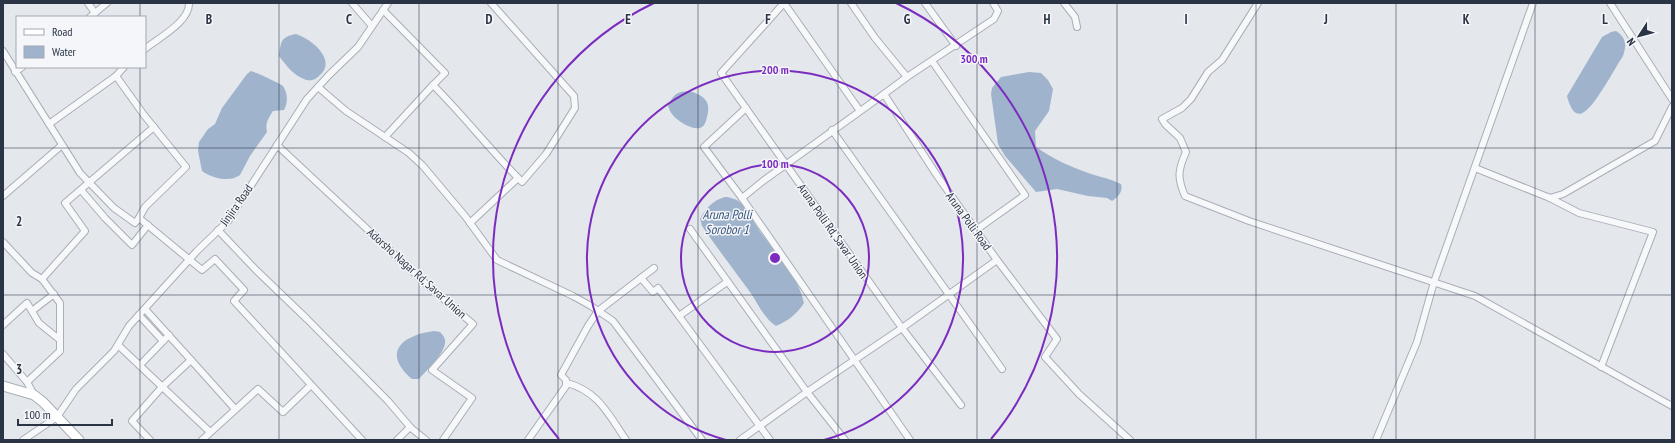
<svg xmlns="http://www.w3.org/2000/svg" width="1675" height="443" font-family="'PT Sans Narrow',sans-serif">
<rect width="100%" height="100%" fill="#e4e7ec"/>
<g fill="#9fb4cc">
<path d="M1616 31C1626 37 1627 45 1623 56 1615 68 1595 106 1584 112 1574 119 1569 104 1567 96L1602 37 1611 32Z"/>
<path d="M296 34C312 39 338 61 319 76 315 80 310 82 304 79 293 75 286 65 279 56 281 41 281 37 296 34Z"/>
<path d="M251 71C255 72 279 83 283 86 288 94 288 102 284 110L273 111C268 119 265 123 267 132L250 156 240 175C229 183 212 178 202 171L198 151 199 142 208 129 215 124 222 108 247 74Z"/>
<path d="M1029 72 1041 73 1048 80 1053 89 1049 111 1035 131 1036 147C1053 159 1071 167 1091 174 1101 177 1111 179 1121 184 1123 192 1119 196 1112 201L1107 198 1088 196 1057 189 1036 192 1005 156 998 144 991 94 992 88 1001 77Z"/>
<path d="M689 91C703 95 712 101 707 117 706 121 705 125 702 127 694 132 677 121 672 114 670 112 669 108 668 106 674 94 676 92 689 91Z"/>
<path d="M725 197C730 197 737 199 742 204 748 211 753 221 759 230 775 253 798 275 804 303 797 314 788 321 776 326 764 319 758 303 750 292 734 270 717 248 702 226L700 219C705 209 713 200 725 197Z"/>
<path d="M434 331 440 332C443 335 446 339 445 343 444 354 426 371 419 379H412C381 352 403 335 434 331Z"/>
</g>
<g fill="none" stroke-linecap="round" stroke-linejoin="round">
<g stroke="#a9aeb7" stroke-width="8">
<g id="street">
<path d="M88 3 95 13"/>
<path d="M352 3 372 26"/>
<path d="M784 3 721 73 902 328 961 405"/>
<path d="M784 3 860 111"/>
<path d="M851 3 875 38 907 77"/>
<path d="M925 3 956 46"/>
<path d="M1064 3 1075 17 1077 27"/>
<path d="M1258 3 1222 60 1208 72 1191 99 1182 108 1162 119 1165 124 1180 138 1186 152C1178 170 1177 178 1185 196L1249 221 1475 296 1672 406"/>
<path d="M1610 3 1672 99"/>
<path d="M383 10 445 73 433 85"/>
<path d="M90 17 107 3"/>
<path d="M145 49C158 38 190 22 189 3"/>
<path d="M3 51 80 173 114 208 135 223 139 218"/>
<path d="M932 61 1025 195 976 230"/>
<path d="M124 67 116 76 144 115 186 167 145 207 139 218 202 270 215 259 244 290 234 301 362 440"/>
<path d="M15 72 22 67"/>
<path d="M318 87 346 111 409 153 423 166 465 216 497 260 573 296 591 306 613 321 702 440"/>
<path d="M884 94 763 181 742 198 910 440"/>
<path d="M49 124 116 76"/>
<path d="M832 130 1002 369"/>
<path d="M385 137 433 85C464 116 491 151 522 182L546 154 575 108 574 96 491 3"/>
<path d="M277 145 426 284 473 324 432 370 472 398 443 440"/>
<path d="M1475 168 1550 198 1563 194 1655 141 1672 107"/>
<path d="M81 190 105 218 132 245 148 225"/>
<path d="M3 196 62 145"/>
<path d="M1548 197 1579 213 1653 232 1601 367"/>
<path d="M742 198 704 147 746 108"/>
<path d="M470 223 518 178"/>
<path d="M690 229 807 392 845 440"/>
<path d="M218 230 256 270 307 319 388 401 411 428 426 440"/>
<path d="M3 242 32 273 42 279 60 303V351L27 382"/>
<path d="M997 260 1057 339 1045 357 1079 394 1130 440"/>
<path d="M641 278 653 292 658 288 679 316"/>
<path d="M42 279 85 231 65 203 154 127"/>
<path d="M727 282 679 316 770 440"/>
<path d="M145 309 191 360"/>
<path d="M32 311 54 294"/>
<path d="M139 315 163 341"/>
<path d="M3 325 27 303 39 323 60 340"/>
<path d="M118 345 210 432"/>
<path d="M3 354 27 382 34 395"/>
<path d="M140 365 169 335"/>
<path d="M567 383C598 391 609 415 626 440"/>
<path d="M23 440 57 417 76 389 114 351 129 326 197 251 228 221 307 99 329 75 358 47 388 3"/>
<path d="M150 440 132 421 162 387 191 360 235 409"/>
<path d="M202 440 258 389 283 412 311 385"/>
<path d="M397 440 410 427"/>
<path d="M528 440 566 386V380L561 375 588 326 598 311 654 268"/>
<path d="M740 440 807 392 902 328 997 260 938 177 884 94 907 77 994 19 998 11 993 3"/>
<path d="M1376 440 1417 342 1434 282 1533 3"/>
</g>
</g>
<g stroke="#a9aeb7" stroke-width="11">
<path id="secondary" d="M3 386 34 395 43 402 79 440"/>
</g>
<use href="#street" stroke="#f7f8fa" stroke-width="6"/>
<use href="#secondary" stroke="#fff" stroke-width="9"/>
</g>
<path fill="none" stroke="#2b3445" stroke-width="1" stroke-opacity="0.55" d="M140 3V17M279 3V440M419 3V440M558 3V440M698 3V440M838 3V440M977 3V440M1117 3V440M1256 3V440M1396 3V440M1535 3V440M140 67V440M3 148H1672M3 295H1672"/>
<g fill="none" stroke="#7b2cbf" stroke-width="2">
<circle cx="775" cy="258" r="94"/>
<path d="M726 440A188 188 0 1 1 824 440"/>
<path d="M559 439A282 282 0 0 1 654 3M896 3A282 282 0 0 1 991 439"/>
</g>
<g text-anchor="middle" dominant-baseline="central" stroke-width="3" stroke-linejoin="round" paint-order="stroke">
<g font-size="12" fill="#2b3445" stroke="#f4f6f9">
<text transform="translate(236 205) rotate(-55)">Jinjira Road</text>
<text transform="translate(969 221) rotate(54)">Aruna Polli Road</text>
<text transform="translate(833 231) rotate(55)">Aruna Polli Rd, Savar Union</text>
<text transform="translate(417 273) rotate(42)">Adorsho Nagar Rd, Savar Union</text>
</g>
<g font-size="13" font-style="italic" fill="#34527a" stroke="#f4f6f9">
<text x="727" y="214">Aruna Polli<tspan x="727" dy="15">Sorobor 1</tspan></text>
</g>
</g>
<g font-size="13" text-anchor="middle" font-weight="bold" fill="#2b3445" stroke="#f4f6f9" stroke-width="3" stroke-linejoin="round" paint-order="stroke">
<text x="209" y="24">B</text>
<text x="349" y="24">C</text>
<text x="489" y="24">D</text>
<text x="628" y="24">E</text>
<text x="768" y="24">F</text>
<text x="907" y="24">G</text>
<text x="1047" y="24">H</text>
<text x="1186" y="24">I</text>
<text x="1326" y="24">J</text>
<text x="1466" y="24">K</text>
<text x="1605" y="24">L</text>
<text x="19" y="226">2</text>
<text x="19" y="374">3</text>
</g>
<circle cx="775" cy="258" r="6" fill="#7b2cbf" stroke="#f4f6f9" stroke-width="2"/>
<g font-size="12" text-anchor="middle" font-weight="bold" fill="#7b2cbf" stroke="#f4f6f9" stroke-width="3" stroke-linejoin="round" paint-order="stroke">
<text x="974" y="63">300 m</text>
<text x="775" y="74">200 m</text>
<text x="775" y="168">100 m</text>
</g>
<rect width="1675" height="443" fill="none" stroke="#2b3445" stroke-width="8"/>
<rect x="16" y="16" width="130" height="52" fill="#f4f6f9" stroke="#a4a8b1"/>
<rect x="24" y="29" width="20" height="6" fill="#ffffff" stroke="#a4a8b1"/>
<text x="52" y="36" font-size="12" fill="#2b3445">Road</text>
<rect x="24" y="46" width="20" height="12" fill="#9fb4cc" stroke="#a4a8b1"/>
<text x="52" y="56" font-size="12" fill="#2b3445">Water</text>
<g transform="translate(1639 36) rotate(234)" stroke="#f4f6f9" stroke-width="3" paint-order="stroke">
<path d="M0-3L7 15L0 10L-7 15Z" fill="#2b3445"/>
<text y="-6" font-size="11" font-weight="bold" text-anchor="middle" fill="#2b3445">N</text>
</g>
<path d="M18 419v6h94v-6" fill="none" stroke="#2b3445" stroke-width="2"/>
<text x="24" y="419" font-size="12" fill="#2b3445" stroke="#f4f6f9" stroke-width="3" paint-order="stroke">100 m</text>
</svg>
